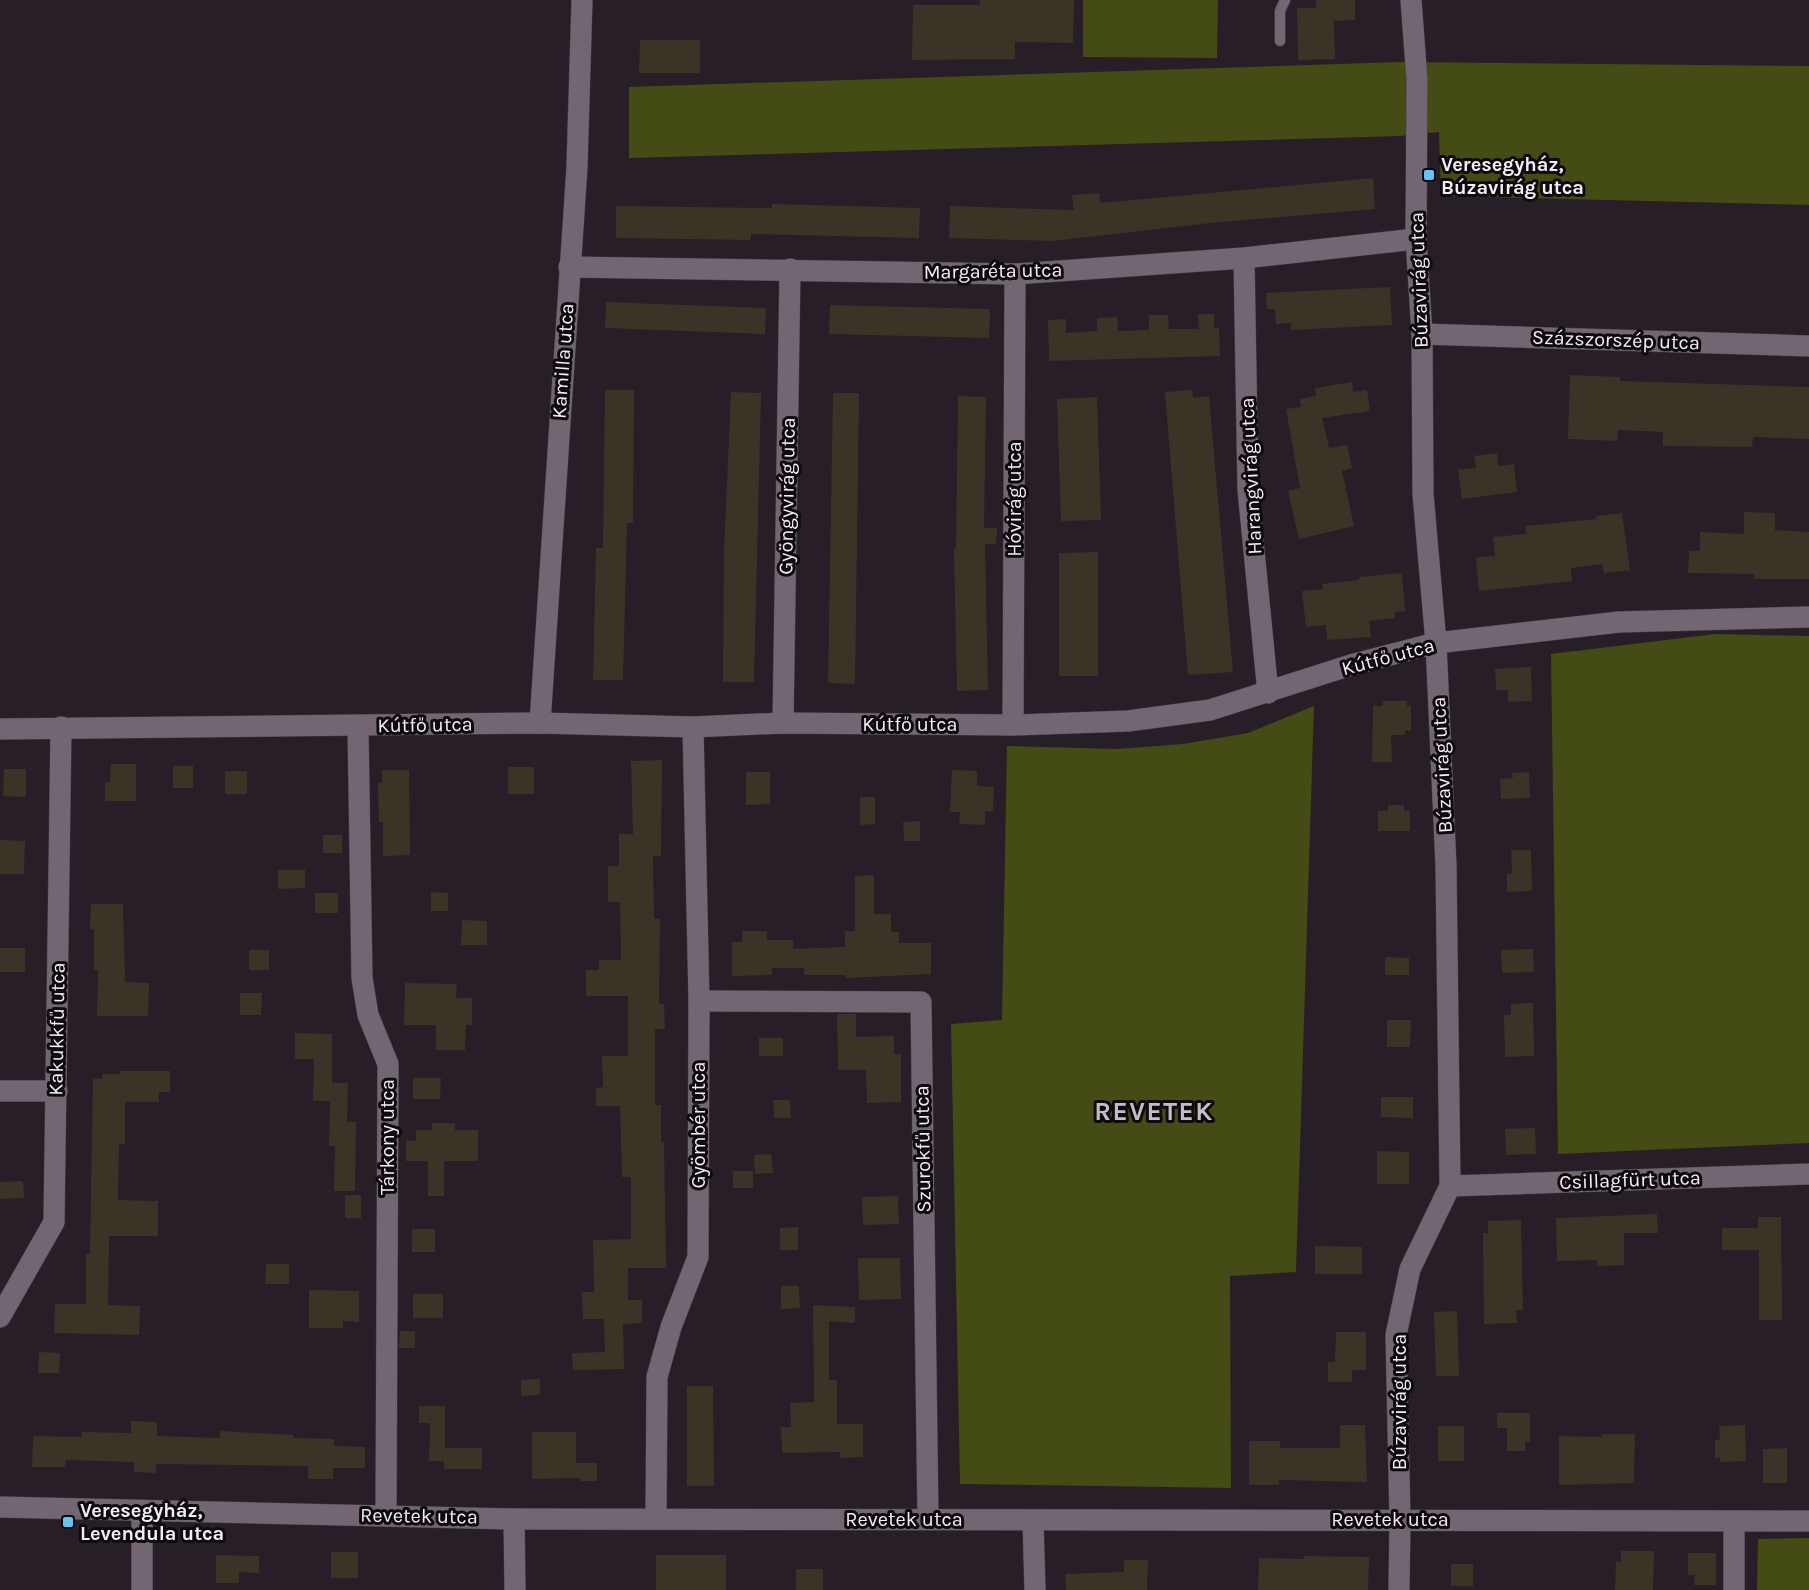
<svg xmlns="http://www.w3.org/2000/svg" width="1809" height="1590" font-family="Karla,sans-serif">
<rect width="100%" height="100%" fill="#271e28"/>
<g fill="#444b15">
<path d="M1083 0H1218L1217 58 1083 57Z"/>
<path d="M1400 62 1809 66V205L1441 196 1439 132 1400 136 629 158V87Z"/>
<path d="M1715 634 1809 636V1143L1558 1154 1551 654Z"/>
<path d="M1314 706 1296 1272 1230 1276 1231 1488 960 1484 951 1024 1002 1020 1007 746 1117 749 1183 744 1248 733Z"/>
<path d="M1809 1538V1590H1757L1758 1539Z"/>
</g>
<g fill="#3c3327">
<path d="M980 0H1074L1073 43 1015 42V59L912 60 913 5H980Z"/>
<path d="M1316 0H1355V20L1334 21 1335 59 1298 60 1297 8H1316Z"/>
<path d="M640 40H700V73H639Z"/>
<path d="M1373 178 1375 209 1210 223 1053 241 949 238 950 206 1074 210 1072 195 1099 193 1100 203Z"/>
<path d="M772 204 920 208 919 238 751 234V240L616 238V206L772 208Z"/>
<path d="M1390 287 1392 325 1291 330V323L1276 324 1275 309H1267L1266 293Z"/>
<path d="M606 302 766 308 765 334 605 328Z"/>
<path d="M830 305 990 309 989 338 829 334Z"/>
<path d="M1198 314H1214V328H1219L1220 356 1049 361 1048 320 1066 319V333L1097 331V318L1117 317 1118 331 1149 330V315H1168L1169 329H1199Z"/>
<path d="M1570 375 1620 377V381L1809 387V439L1753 437 1752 447 1663 446V432L1618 430 1617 441 1568 439Z"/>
<path d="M1352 382 1353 392 1367 390 1370 411 1322 418 1329 448 1347 445 1352 468 1342 471 1354 526 1299 539 1288 491 1300 488 1286 409 1301 407 1300 399 1316 396 1315 388Z"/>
<path d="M605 390H634L633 523H627L623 680H593L596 548H603Z"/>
<path d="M1192 390 1193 398 1209 396 1233 672 1188 675 1165 392Z"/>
<path d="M731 392 761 393 754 682H723L724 550Z"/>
<path d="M833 393H859L855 684 828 683Z"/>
<path d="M958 396 986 397 984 528H997L996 544H985L988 690 957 691 954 549 956 548Z"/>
<path d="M1097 397 1101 520 1061 521 1057 399Z"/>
<path d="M1497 453 1498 466 1514 464 1517 492 1462 499 1458 470 1476 468 1474 456Z"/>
<path d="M1744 512 1775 513V530L1809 532V579H1754V574L1688 573 1689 551H1700V532L1744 534Z"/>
<path d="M1622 513 1630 570 1604 573 1602 564 1571 568 1572 581 1479 591 1476 557 1495 556 1493 537 1526 534 1525 526 1596 519V516Z"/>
<path d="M1098 552V676H1059V553Z"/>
<path d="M1402 573 1405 611 1395 612V618L1369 621 1371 637 1327 640 1326 625 1306 627 1302 591 1323 589 1322 584 1359 580V577Z"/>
<path d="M1531 667 1532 701 1508 702V690H1496L1495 669Z"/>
<path d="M1383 701H1407V706H1411V731L1405 730V735H1391L1392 762H1372L1373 706H1383Z"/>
<path d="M662 760 661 856H653L654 919H660L659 1004H664L665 1029H655V1105H661V1142H664L666 1268H628V1300H642V1323L623 1324 624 1369 573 1370 572 1353 605 1352 604 1319H583L582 1292H594L593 1240 631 1239V1177H622L620 1106H596V1088L603 1087 602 1056H628V996H586V970H599V960H621L620 902H608V866H619V834H633L631 761Z"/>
<path d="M111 764H136V801H105V782H110Z"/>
<rect x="173" y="766" width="20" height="22"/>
<rect x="508" y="767" width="26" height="27"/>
<path d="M4 769H26V797L3 796Z"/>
<path d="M382 770H409L410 855 383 856V822H379L378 783H382Z"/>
<path d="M952 770 977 771V786L994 787 993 811H985V825L959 824 960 812H950Z"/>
<rect x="225" y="771" width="22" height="23"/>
<path d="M746 772H770V804L746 805Z"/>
<path d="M1529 772 1530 798 1501 799 1500 779 1513 778 1512 773Z"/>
<path d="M860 797H875V824L860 825Z"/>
<path d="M1388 805H1404V811H1410V831H1378V811H1388Z"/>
<path d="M920 821V841H904L903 822Z"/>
<rect x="323" y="835" width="19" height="18"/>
<path d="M0 840 25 841 24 874H0Z"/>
<path d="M1511 850H1531L1532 891 1507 892V874H1512Z"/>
<path d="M278 870H305V888L278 889Z"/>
<path d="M874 875V914H891V932H899V943H931V974L846 978V975H804V968H772V975L732 976V942H742V931H767V940H793V949L845 947V931H855V876Z"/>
<path d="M431 892 448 893V911H431Z"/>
<rect x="315" y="893" width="23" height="20"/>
<path d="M91 904H123L125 982 149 983 148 1016H97L98 970H94V929H90Z"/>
<path d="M462 920 487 921V945H461Z"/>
<rect x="0" y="948" width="25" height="24"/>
<path d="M1533 949 1534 972 1502 973 1501 950Z"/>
<rect x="249" y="950" width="20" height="20"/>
<path d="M1385 957 1409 958V975H1385Z"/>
<path d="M405 983 457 984 456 998H472V1025H466L465 1050H436V1025H404Z"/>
<path d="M240 993H262L261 1015H240Z"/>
<path d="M1533 1003 1534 1056 1505 1057 1504 1015H1511V1004Z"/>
<path d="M837 1014H856V1037L894 1036V1054H901V1102L867 1103 866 1070H838Z"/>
<path d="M1387 1020H1411L1410 1047H1387Z"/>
<path d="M295 1033 332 1034V1083H348L347 1122H356L355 1191H334L335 1146H329L330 1101H313L314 1059H295Z"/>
<rect x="759" y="1038" width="24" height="18"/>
<path d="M120 1071H170V1092H159V1102H125V1144H119L118 1200 158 1201V1236H109L108 1305 140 1306 139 1335 54 1333 55 1304H86V1254H90L93 1078 102 1079V1074H120Z"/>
<path d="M413 1078H441L440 1099H413Z"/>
<path d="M1381 1097H1413V1118L1381 1117Z"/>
<path d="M773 1100H790L791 1118H774Z"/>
<path d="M432 1123H455V1130H478V1161H444V1196H428V1161H406V1140L416 1141V1130H432Z"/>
<path d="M1535 1128 1536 1154 1506 1155 1505 1129Z"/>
<path d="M1377 1151 1409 1152V1184H1377Z"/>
<path d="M771 1154 773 1173 755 1174 754 1155Z"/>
<rect x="733" y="1171" width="20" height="17"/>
<path d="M23 1181 24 1198 0 1199V1182Z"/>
<rect x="345" y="1195" width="16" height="23"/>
<path d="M898 1196 899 1224 863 1225 862 1197Z"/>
<path d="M1657 1214 1658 1233H1624V1265L1597 1266V1260L1557 1261 1556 1218Z"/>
<path d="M1758 1217H1781L1782 1320H1759V1250H1722V1228H1758Z"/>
<path d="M1521 1220 1523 1310H1516L1517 1323 1484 1324 1483 1233H1488V1221Z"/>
<path d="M798 1227V1250H780V1228Z"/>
<rect x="412" y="1229" width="23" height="23"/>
<path d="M1315 1246 1362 1247V1274H1315Z"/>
<path d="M858 1258H900L901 1299 859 1300Z"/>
<path d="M266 1264H289V1284H265Z"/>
<path d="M781 1286H799L800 1308 781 1309Z"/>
<path d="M309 1290 359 1291V1322L343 1321V1328H309Z"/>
<rect x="413" y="1294" width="30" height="24"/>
<path d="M813 1305 855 1307V1323L829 1321V1380H837V1424H863V1457L840 1458V1452L782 1453 781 1427H791L790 1403 814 1402Z"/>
<path d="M1457 1311 1459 1376H1436L1434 1312Z"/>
<path d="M400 1331H415V1348H399Z"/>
<path d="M1336 1332H1366V1370H1352V1382H1328V1362H1335Z"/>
<path d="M39 1352 60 1353 59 1373H38Z"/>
<path d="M540 1379V1395L521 1396V1380Z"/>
<path d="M687 1386H713L714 1486H687Z"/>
<path d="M419 1406H445V1448H482V1469H444V1461H429L430 1423H419Z"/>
<path d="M1497 1413H1530V1442H1525V1451H1507V1428H1497Z"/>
<path d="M131 1421 157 1422V1436L220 1438V1431L293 1435V1438L334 1439V1446L365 1447V1468H333V1479H308V1466L156 1464V1473L134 1472V1462L66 1460 65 1467H32L33 1436 82 1437V1432L131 1433Z"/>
<path d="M1340 1425H1365L1367 1482 1279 1480V1485H1249V1441H1280V1448H1340Z"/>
<path d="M1745 1425 1746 1461 1720 1462V1457L1715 1458V1440H1720L1719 1426Z"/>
<rect x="1438" y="1426" width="26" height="35"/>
<path d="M532 1432H576V1463H597V1481H580V1478L532 1479Z"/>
<path d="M1602 1434H1635L1634 1483 1559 1485V1436L1602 1437Z"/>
<path d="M1787 1448V1483H1763V1449Z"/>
<path d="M1621 1551H1654L1653 1590H1615L1616 1562H1621Z"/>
<rect x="331" y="1552" width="27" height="26"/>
<path d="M1688 1553H1716V1585H1694L1695 1575H1688Z"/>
<path d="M216 1555 259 1556V1573L239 1572V1583H216Z"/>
<rect x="656" y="1555" width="70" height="35"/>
<path d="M1304 1556 1369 1557 1368 1590H1258L1259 1558 1304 1559Z"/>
<path d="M1124 1560H1148L1147 1590H1066L1065 1574 1124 1572Z"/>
<rect x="1451" y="1564" width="22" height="22"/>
<rect x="796" y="1569" width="27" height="21"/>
</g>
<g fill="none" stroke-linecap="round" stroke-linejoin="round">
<g stroke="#423a43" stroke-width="12">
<path id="service" d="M1280 41V11L1285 0"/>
</g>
<g stroke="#423a43" stroke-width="22">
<g id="minor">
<path d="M1244 258 1248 490 1268 693"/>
<path d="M569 267 1015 274 1244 258 1416 239"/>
<path d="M1422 334 1809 346"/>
<path d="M540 723 577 167 582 0"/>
<path d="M783 723 790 269"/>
<path d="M1013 725 1015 274"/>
<path d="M358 727 362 978 368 1015 388 1064 386 1516"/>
<path d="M0 729 540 723 693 727 783 723 1013 725 1128 721 1210 710 1351 665 1436 643 1619 622 1809 617"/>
<path d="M699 1001 921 1002 928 1518"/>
<path d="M0 1091H57"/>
<path d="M1450 1186 1809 1174"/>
<path d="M0 1317 54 1222 61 727"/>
<path d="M0 1507 514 1519 1809 1521"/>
<path d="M142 1511V1590"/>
<path d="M656 1517 657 1377 671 1327 698 1257 699 1001 693 727"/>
<path d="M514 1519 515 1590"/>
<path d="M1033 1520 1035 1590"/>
<path d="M1399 1590 1400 1520 1396 1335 1410 1269 1450 1186 1446 866 1436 643 1423 494 1422 334 1416 239 1417 80 1411 0"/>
<path d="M1734 1590V1523"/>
</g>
</g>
<use href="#service" stroke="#716672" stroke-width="10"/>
<use href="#minor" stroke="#716672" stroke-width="21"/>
</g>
<g fill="#67c4f0" stroke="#0e0a0e" stroke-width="2">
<rect x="1423" y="169" width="12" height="12" rx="3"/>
<rect x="62" y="1516" width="12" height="12" rx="3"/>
</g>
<g text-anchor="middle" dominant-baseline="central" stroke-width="6" stroke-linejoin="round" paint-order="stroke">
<g font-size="20" font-weight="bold" fill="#f3edf4" stroke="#0e0a0e" text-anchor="start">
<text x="1441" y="164">Veresegyház,<tspan x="1441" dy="23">Búzavirág utca</tspan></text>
<text x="80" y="1510">Veresegyház,<tspan x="80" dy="23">Levendula utca</tspan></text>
</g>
<g font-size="20" fill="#f3edf4" stroke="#0e0a0e">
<text transform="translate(993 271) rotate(-1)">Margaréta utca</text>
<text transform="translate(1419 280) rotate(-92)">Búzavirág utca</text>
<text transform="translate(1616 340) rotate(2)">Százszorszép utca</text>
<text transform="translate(563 361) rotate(-86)">Kamilla utca</text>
<text transform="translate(1251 476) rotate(-93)">Harangvirág utca</text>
<text transform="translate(787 496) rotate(-89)">Gyöngyvirág utca</text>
<text transform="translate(1014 499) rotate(-90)">Hóvirág utca</text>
<text transform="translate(1388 657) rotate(-15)">Kútfő utca</text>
<text x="910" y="724">Kútfő utca</text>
<text transform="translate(425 725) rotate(-1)">Kútfő utca</text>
<text transform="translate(1442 765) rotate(-93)">Búzavirág utca</text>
<text transform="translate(57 1029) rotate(-89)">Kakukkfű utca</text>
<text transform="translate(698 1125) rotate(-90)">Gyömbér utca</text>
<text transform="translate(387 1137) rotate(-90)">Tárkony utca</text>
<text transform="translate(923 1149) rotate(-91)">Szurokfű utca</text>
<text transform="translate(1630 1180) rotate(-2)">Csillagfürt utca</text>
<text transform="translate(1399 1402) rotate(-90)">Búzavirág utca</text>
<text transform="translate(419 1516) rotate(1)">Revetek utca</text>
<text x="904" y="1519">Revetek utca</text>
<text x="1390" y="1519">Revetek utca</text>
</g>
<g font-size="26" font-weight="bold" letter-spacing="1.5" fill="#c7bbc9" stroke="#0e0a0e">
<text x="1154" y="1111">REVETEK</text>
</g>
</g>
</svg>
